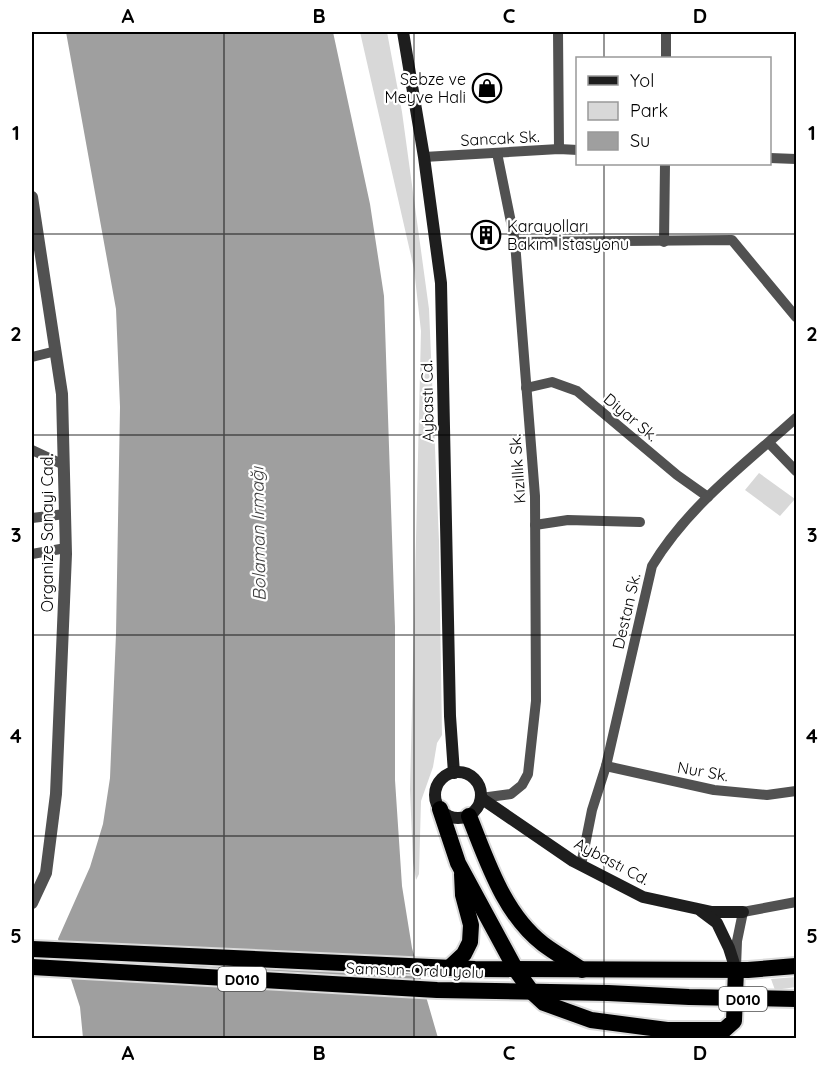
<svg xmlns="http://www.w3.org/2000/svg" width="828" height="1070" font-family="Quicksand,sans-serif">
<rect width="100%" height="100%" fill="#fff"/>
<g fill="#d8d8d8">
<path d="M360 32H387L402 112 429 309 439 541 442 735 437 743 433 767 421 801 419 874 416 880 413 862 410 790 421 331 414 269Z"/>
<path d="M759 473 795 499 780 516 745 490Z"/>
<path d="M796 977V987L775 990 771 979Z"/>
</g>
<path fill="#9f9f9f" d="M66 32H333L370 204 384 296 395 627V780L402 886 412 948 438 1038H83L80 1007 58 939 90 867 103 824 110 778 116 634 120 407 116 309Z"/>
<g fill="none" stroke-linecap="round" stroke-linejoin="round">
<g stroke="#dbdbdb" stroke-width="20">
<g id="trunk">
<path d="M440 809 458 863 516 970 531 991 544 1003 591 1020 667 1030H724L734 1021 736 970"/>
<path d="M469 816C487 860 503 913 543 944 555 953 569 961 582 970"/>
<path d="M32 949 475 969 748 970 796 966"/>
<path d="M32 967 437 990 608 993 689 997 796 999"/>
<path d="M449 968 464 954 470 942 471 925 463 895 462 874"/>
</g>
</g>
<g stroke="#515151" stroke-width="10">
<path d="M558 32 559 149"/>
<path d="M666 58V32"/>
<path d="M424 157 559 149 578 150"/>
<path d="M770 158 796 159"/>
<path d="M515 242 732 240 796 317"/>
<path d="M664 242 665 164"/>
<path d="M32 357 56 351"/>
<path d="M526 388 552 382 577 391 677 475 708 497"/>
<path d="M769 443 796 471"/>
<path d="M32 450 64 465"/>
<path d="M32 518 65 514"/>
<path d="M535 525 568 520 640 522"/>
<path d="M32 554 66 548"/>
<path d="M606 766 714 790 767 795 796 791"/>
<path d="M481 798 511 794 522 785 528 774 536 701 535 496 515 242 497 153"/>
<path d="M581 865 592 810 606 766 652 566C688 506 745 464 796 418"/>
<path d="M736 967 737 941 743 912 796 902"/>
</g>
<path stroke="#515151" stroke-width="12" d="M32 197 62 394 66 554 56 794 46 873 32 903"/>
<g stroke="#1e1e1e" stroke-width="12">
<path d="M403 32 424 157 441 283 450 716 454 773"/>
<circle cx="458" cy="795" r="23"/>
<path d="M481 798 573 861 643 897 712 912H743"/>
<path d="M701 911 717 923 729 948 736 970"/>
</g>
<use href="#trunk" stroke="#000" stroke-width="16"/>
</g>
<path fill="none" stroke="#000" stroke-width="1.5" stroke-opacity="0.55" d="M224 32V1038M414 32V1038M604 32V58M604 164V1038M32 234H796M32 435H796M32 635H796M32 836H796"/>
<defs>
<g id="shop-ring" transform="scale(1.5)"><circle r="9.5" fill="#fff" stroke="#000" stroke-width="1.5"/><path d="M-5-2.5h2.3a2.7 3.5 0 0 1 5.4 0H5L5.5 6h-11ZM-1.5-2.5h3a1.5 2.3 0 0 0-3 0Z" fill="#000"/></g>
<g id="building-ring" transform="scale(1.5)"><circle r="9.5" fill="#fff" stroke="#000" stroke-width="1.5"/><path d="M-4-6H4V6H1V3H-1V6H-4ZM-2.5-4.3h1.7v1.8h-1.7ZM.8-4.3h1.7v1.8H.8ZM-2.5-1h1.7V.8h-1.7ZM.8-1h1.7V.8H.8Z" fill="#000"/></g>
</defs>
<g fill-rule="evenodd">
<use href="#shop-ring" x="487" y="88"/>
<use href="#building-ring" x="486" y="235"/>
</g>
<g text-anchor="middle" dominant-baseline="central" stroke-width="4.5" stroke-linejoin="round" paint-order="stroke">
<g fill="#fff" stroke="#4c4c4c" stroke-width="1.5">
<rect x="218" y="967" width="48" height="24" rx="4.5"/>
<rect x="719" y="987" width="48" height="24" rx="4.5"/>
</g>
<g font-size="15" font-weight="bold" fill="#000">
<text x="242" y="979">D010</text>
<text x="743" y="999">D010</text>
</g>
<g font-size="16" fill="#000" stroke="#fff" text-anchor="end">
<text x="466" y="79">Sebze ve<tspan x="466" dy="18">Meyve Hali</tspan></text>
<text x="507" y="226" text-anchor="start">Karayolları<tspan x="507" dy="18">Bakım İstasyonu</tspan></text>
</g>
<g font-size="16" fill="#000" stroke="#fff">
<text transform="translate(500 138) rotate(-3)">Sancak Sk.</text>
<text transform="translate(427 401) rotate(-91)">Aybastı Cd.</text>
<text transform="translate(631 417) rotate(40)">Diyar Sk.</text>
<text transform="translate(517 469) rotate(-94)">Kızıllık Sk.</text>
<text transform="translate(47 533) rotate(-90)">Organize Sanayi Cad.</text>
<text transform="translate(626 611) rotate(-77)">Destan Sk.</text>
<text transform="translate(703 771) rotate(10)">Nur Sk.</text>
<text transform="translate(612 861) rotate(28)">Aybastı Cd.</text>
<text transform="translate(415 970) rotate(2)">Samsun-Ordu yolu</text>
</g>
<g font-size="18" font-style="italic" fill="#404040" stroke="#fff">
<text transform="translate(258 534) rotate(-91)">Bolaman Irmağı</text>
</g>
</g>
<rect width="828" height="1070" fill="none" stroke="#ffffff" stroke-width="66"/>
<rect x="576" y="57" width="195" height="108" fill="#ffffff" stroke="#999999" stroke-width="1.5"/>
<rect x="588" y="76" width="30" height="9" fill="#1e1e1e" stroke="#999999" stroke-width="1.5"/>
<text x="630" y="87" font-size="18" fill="#000000">Yol</text>
<rect x="588" y="102" width="30" height="18" fill="#d8d8d8" stroke="#999999" stroke-width="1.5"/>
<text x="630" y="117" font-size="18" fill="#000000">Park</text>
<rect x="588" y="132" width="30" height="18" fill="#9f9f9f" stroke="#999999" stroke-width="1.5"/>
<text x="630" y="147" font-size="18" fill="#000000">Su</text>
<rect x="33" y="33" width="762" height="1004" fill="none" stroke="#000" stroke-width="2"/>
<g font-size="20" text-anchor="middle" font-weight="bold" fill="#000">
<text x="128" y="23">A</text>
<text x="319" y="23">B</text>
<text x="509" y="23">C</text>
<text x="700" y="23">D</text>
<text x="16" y="140">1</text>
<text x="812" y="140">1</text>
<text x="16" y="341">2</text>
<text x="812" y="341">2</text>
<text x="16" y="542">3</text>
<text x="812" y="542">3</text>
<text x="16" y="743">4</text>
<text x="812" y="743">4</text>
<text x="16" y="943">5</text>
<text x="812" y="943">5</text>
<text x="128" y="1060">A</text>
<text x="319" y="1060">B</text>
<text x="509" y="1060">C</text>
<text x="700" y="1060">D</text>
</g>
</svg>
